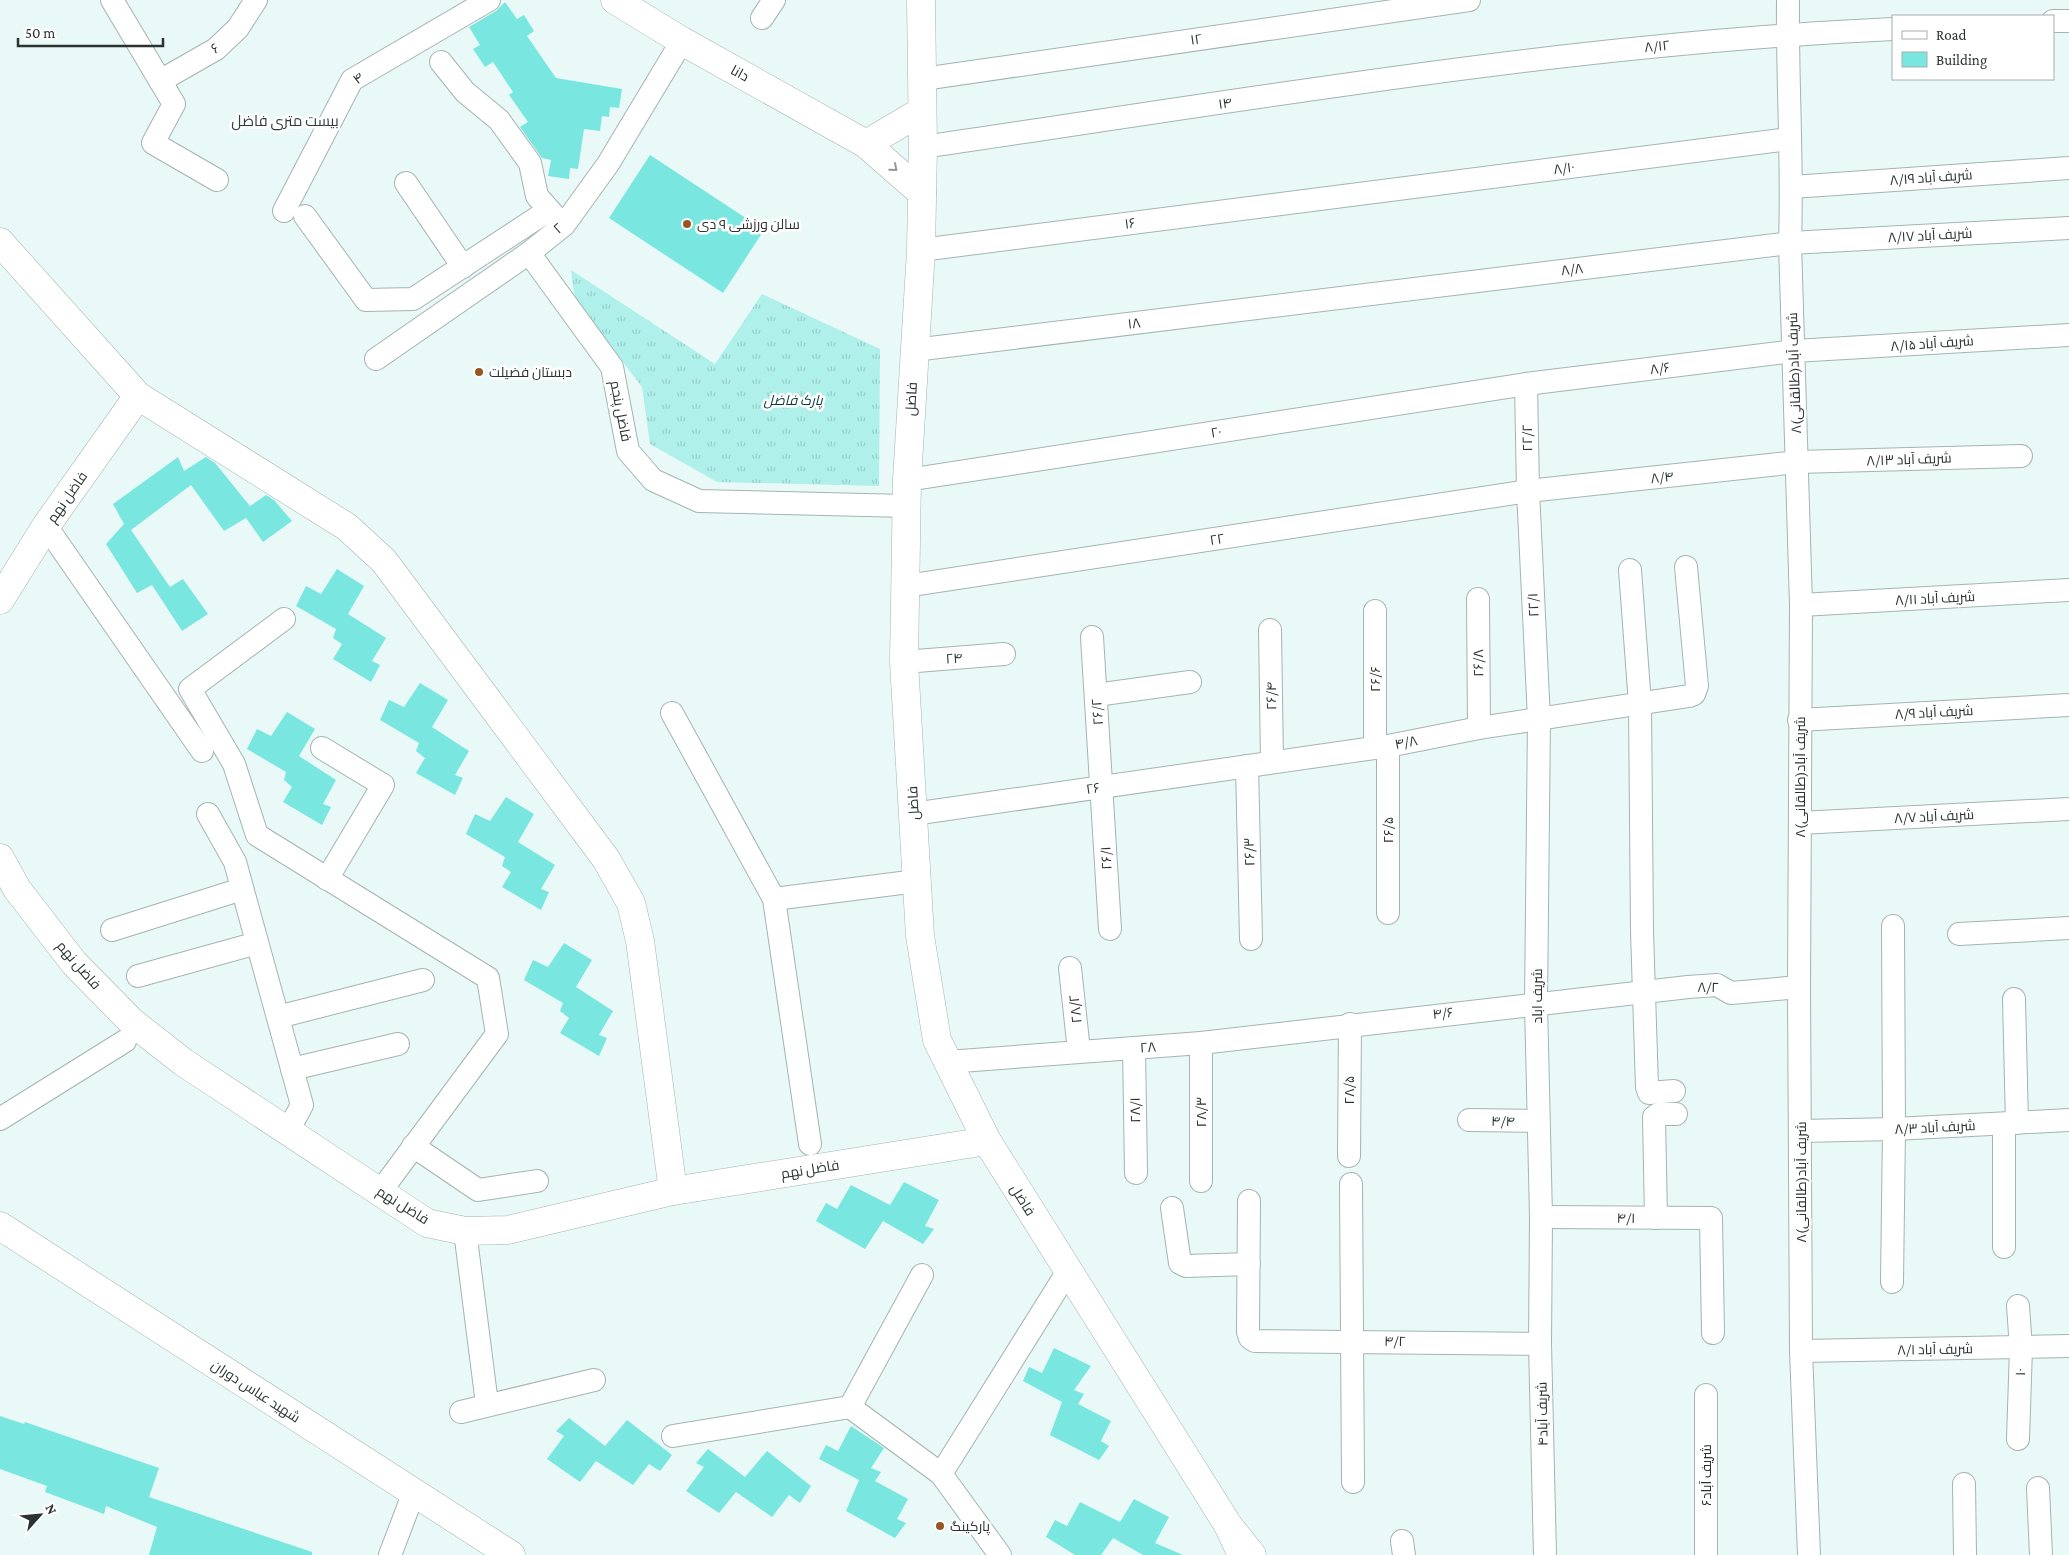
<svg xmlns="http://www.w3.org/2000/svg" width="2069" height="1555" font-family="'Crimson Pro',Cairo,serif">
<defs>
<pattern id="grass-tufts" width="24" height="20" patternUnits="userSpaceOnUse" patternTransform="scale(1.25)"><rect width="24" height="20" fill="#aff0eb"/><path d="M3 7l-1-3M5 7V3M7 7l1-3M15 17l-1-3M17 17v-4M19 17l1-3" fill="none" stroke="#97ceca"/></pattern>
</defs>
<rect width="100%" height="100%" fill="#e8f9f8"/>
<path fill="url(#grass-tufts)" d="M571 270 715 364 762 294 880 349 879 486 717 482 650 444 642 387 575 299Z"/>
<g fill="#79e6df">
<path d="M505 2 517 19 524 15 534 31 527 36 556 78 622 89 619 108 610 107 609 117 602 116 600 131 584 129 578 169 570 168 569 179 548 176 551 160 542 158 520 127 528 122 509 95 513 92 493 62 485 67 473 49 480 45 469 27 496 11Z"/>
<path d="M650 155 764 230 723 293 609 218Z"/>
<path d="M178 457 184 471 206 457 215 463 250 506 266 495 274 500 292 521 263 542 246 518 224 531 191 485 131 530 170 587 183 579 208 614 182 631 152 585 137 593 106 544 124 524 113 504Z"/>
<path d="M337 569 364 586 348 614 386 638 372 661 380 665 371 682 333 659 342 644 333 638 336 629 296 606 306 586 321 594Z"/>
<path d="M420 683 448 700 432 727 469 751 455 775 463 778 455 795 416 773 425 758 416 751 419 743 380 720 389 700 404 707Z"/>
<path d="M287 712 315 729 299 756 336 780 323 804 331 807 322 825 283 802 292 787 284 780 286 772 247 749 257 729 271 736Z"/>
<path d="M506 797 534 814 518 842 555 865 541 889 549 892 541 910 502 887 511 872 502 866 505 857 466 834 475 814 490 821Z"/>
<path d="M564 943 592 960 576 987 613 1011 599 1035 607 1038 599 1056 560 1033 569 1018 560 1011 563 1003 524 980 533 960 548 967Z"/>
<path d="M904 1182 939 1200 925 1226 934 1229 923 1244 883 1221 865 1249 816 1221 826 1203 837 1209 851 1185 890 1205Z"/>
<path d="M1054 1348 1091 1366 1074 1390 1084 1394 1078 1404 1111 1421 1101 1441 1109 1446 1099 1460 1050 1435 1062 1402 1023 1381 1029 1367 1042 1373Z"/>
<path d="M0 1416 24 1424 25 1422 159 1468 149 1497 312 1552V1555H149L157 1527 106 1506 104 1514 45 1492 47 1486 0 1469Z"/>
<path d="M569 1418 605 1446 627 1420 672 1455 660 1471 649 1464 633 1485 596 1461 580 1482 547 1459 564 1436 556 1431Z"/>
<path d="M851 1426 884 1448 871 1468 881 1472 875 1481 908 1499 897 1519 906 1523 895 1538 846 1511 859 1480 819 1459 826 1445 838 1451Z"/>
<path d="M708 1449 745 1477 767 1451 811 1486 800 1503 789 1495 772 1517 736 1492 719 1513 686 1491 704 1467 696 1463Z"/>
<path d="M1134 1499 1169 1517 1155 1543 1183 1555H1143L1113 1538 1101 1555H1075L1046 1537 1055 1520 1067 1526 1080 1502 1120 1522Z"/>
</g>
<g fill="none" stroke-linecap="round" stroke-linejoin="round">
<g stroke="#a3b4b2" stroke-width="24">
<g id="street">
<path d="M112 0 174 104 153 143 217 180"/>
<path d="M1788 0C1787 81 1793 162 1790 243L1801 605 1799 987 1801 1351 1809 1555"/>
<path d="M762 18 774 0"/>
<path d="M2053 21H2069"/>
<path d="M441 62 465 92 499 120 530 163 537 196 559 221"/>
<path d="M923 79 1469 0"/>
<path d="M160 81 216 49 238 28 256 0"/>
<path d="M923 147C1245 100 1567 44 1893 29"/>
<path d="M406 183 463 267"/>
<path d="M1792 187 2069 168"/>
<path d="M284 211 352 80 489 0"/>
<path d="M305 216 366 300 413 299 549 210"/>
<path d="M921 250 1789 139"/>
<path d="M529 253 612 367 628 451 653 480 699 501 906 506"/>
<path d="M914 350 1790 243 2069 228"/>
<path d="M376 359 529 253 564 225 608 164 682 41"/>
<path d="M1526 384 1528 491 1539 719 1536 1003 1541 1217 1540 1344 1545 1555"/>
<path d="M907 480 1526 384 1794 351 2069 335"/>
<path d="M46 526 202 751"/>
<path d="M1630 570 1640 704 1642 931 1647 1087 1649 1093 1674 1091"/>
<path d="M906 586 1528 491 1797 462 2021 456"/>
<path d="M1478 599 1479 728"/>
<path d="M1801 605 2069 590"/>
<path d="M1375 611V748"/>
<path d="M284 619 190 689 234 764 257 835 488 978 497 1034 380 1192"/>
<path d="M1270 630 1272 761"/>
<path d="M1092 637 1110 929"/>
<path d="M904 662 1004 654"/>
<path d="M1096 695 1190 682"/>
<path d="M672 713 774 899 810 1144"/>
<path d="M1799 720 2069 705"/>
<path d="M322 748 383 785 327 879"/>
<path d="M1247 766 1251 939"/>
<path d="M208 814 235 862 302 1105 288 1131"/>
<path d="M913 814 1388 746 1479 728 1689 696 1694 694 1697 686 1686 567"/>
<path d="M1800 823 2069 809"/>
<path d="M774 899 917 881"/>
<path d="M1388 913V746"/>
<path d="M112 930 242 889"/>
<path d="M1959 934 2069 928"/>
<path d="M1070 968 1079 1051"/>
<path d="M138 976 257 943"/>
<path d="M2014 999 2017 1123"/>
<path d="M278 1017 423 980"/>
<path d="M1201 1043V1181"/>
<path d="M1134 1048 1136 1173"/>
<path d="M947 1062 1201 1043 1688 987 1717 985 1731 993 1799 987"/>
<path d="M292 1069 398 1044"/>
<path d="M0 1119 125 1041"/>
<path d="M1469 1120 1538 1121"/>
<path d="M1801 1131 1894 1129 2069 1120"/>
<path d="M413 1146 478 1190 537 1181"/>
<path d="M1349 1156 1350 1024"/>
<path d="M1351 1184 1353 1482"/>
<path d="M1249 1201 1248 1332 1250 1338 1255 1341 1540 1344"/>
<path d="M1172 1208 1180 1263 1186 1266 1249 1264"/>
<path d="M1541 1217 1711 1218 1713 1333"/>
<path d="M1656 1218 1654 1117 1658 1114H1676"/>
<path d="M465 1231 487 1404"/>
<path d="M2004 1247V1124"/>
<path d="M1892 1282 1894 1129 1893 926"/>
<path d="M2018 1306 2021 1348 2018 1439"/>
<path d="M1801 1351 2069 1346"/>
<path d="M1706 1395V1555"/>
<path d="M850 1407 922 1275"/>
<path d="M461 1412 594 1380"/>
<path d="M673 1436 850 1407 941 1474 1000 1555"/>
<path d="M941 1474 1068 1271"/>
<path d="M1964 1484 1965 1555"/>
<path d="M2038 1488 2041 1555"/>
<path d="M1402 1541 1404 1555"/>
<path d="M390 1555 414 1492"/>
</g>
</g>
<g stroke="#a3b4b2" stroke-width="29">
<g id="secondary">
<path d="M615 0 682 41 866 144 922 193"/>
<path d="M921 0 923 147 921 250 907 480 904 662 920 936 937 1040 987 1141 1228 1525"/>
<path d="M866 144 922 111"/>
<path d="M0 242 138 396 347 527 384 561 606 859 631 903 640 941 673 1191"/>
<path d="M0 600 46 526 138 396"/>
<path d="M0 858 17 889 74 963 132 1022 183 1062 427 1223 465 1231 508 1230 673 1191 987 1141"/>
<path d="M0 1226 511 1555"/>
<path d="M1242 1555 1228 1525 1252 1555"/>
</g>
</g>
<use href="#street" stroke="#fff" stroke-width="22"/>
<use href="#secondary" stroke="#fff" stroke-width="28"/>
</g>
<defs><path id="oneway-chevron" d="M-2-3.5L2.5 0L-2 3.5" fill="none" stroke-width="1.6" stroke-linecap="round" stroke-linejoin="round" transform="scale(1.25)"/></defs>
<use stroke="#959898" href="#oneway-chevron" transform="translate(894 168) rotate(41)"/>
<g fill="#985624" stroke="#fff" stroke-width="2">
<circle cx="687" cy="224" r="5"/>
<circle cx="479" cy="372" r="5"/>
<circle cx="940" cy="1526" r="5"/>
</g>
<g text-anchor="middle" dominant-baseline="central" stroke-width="5" stroke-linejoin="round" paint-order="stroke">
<g font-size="14" fill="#2b3231" stroke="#fff">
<text transform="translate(1196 39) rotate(-8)">۱۲</text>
<text transform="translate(1657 46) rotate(-6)">۸/۱۲</text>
<text transform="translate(215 48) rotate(-37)">۶</text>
<text transform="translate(740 73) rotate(29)">دانا</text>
<text transform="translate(358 78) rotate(-38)">۴</text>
<text transform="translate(1225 103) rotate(-8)">۱۴</text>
<text transform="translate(1564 168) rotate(-7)">۸/۱۰</text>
<text transform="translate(1931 177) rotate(-4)">شریف آباد ۸/۱۹</text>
<text transform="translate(1130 223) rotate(-7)">۱۶</text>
<text transform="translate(558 228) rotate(-42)">۲</text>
<text transform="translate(1930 235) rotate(-3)">شریف آباد ۸/۱۷</text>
<text transform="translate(1572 269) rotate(-7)">۸/۸</text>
<text transform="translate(1134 323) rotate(-7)">۱۸</text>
<text transform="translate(1932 343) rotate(-4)">شریف آباد ۸/۱۵</text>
<text transform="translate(1660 368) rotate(-7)">۸/۶</text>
<text transform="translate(1794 373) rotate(-92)">۸شریف آباد(طالقانی)</text>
<text transform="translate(911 399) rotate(-87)">فاضل</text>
<text transform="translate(621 411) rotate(79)">فاضل پنجم</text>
<text transform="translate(1216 432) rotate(-9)">۲۰</text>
<text transform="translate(1527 438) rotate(-91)">۲۲/۲</text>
<text transform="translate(1909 459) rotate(-2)">شریف آباد ۸/۱۳</text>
<text transform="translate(1662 477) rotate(-6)">۸/۴</text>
<text transform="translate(67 497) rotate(-55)">فاضل نهم</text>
<text transform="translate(1217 539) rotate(-9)">۲۲</text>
<text transform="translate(1935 598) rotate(-3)">شریف آباد ۸/۱۱</text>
<text transform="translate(1533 605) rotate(-93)">۲۲/۱</text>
<text transform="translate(954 658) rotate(-4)">۲۴</text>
<text transform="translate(1478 663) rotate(-91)">۲۶/۸</text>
<text transform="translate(1375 679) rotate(-90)">۲۶/۶</text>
<text transform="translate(1271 696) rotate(-91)">۲۶/۴</text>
<text transform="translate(1097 712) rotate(-94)">۲۶/۲</text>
<text transform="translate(1934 712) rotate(-3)">شریف آباد ۸/۹</text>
<text transform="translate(1406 742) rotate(-11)">۴/۸</text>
<text transform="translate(1800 777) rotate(-90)">۸شریف آباد(طالقانی)</text>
<text transform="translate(1093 788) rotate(-8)">۲۶</text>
<text transform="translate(913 803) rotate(-93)">فاضل</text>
<text transform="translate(1934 816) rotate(-3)">شریف آباد ۸/۷</text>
<text transform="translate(1388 830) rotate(-90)">۲۶/۵</text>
<text transform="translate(1249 852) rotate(-92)">۲۶/۳</text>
<text transform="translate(1106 858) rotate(-93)">۲۶/۱</text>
<text transform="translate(79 965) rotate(49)">فاضل نهم</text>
<text transform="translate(1708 987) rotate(2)">۸/۲</text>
<text transform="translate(1537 996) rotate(-90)">شریف اباد</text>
<text transform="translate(1075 1009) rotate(-96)">۲۸/۲</text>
<text transform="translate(1443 1013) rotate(-6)">۴/۶</text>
<text transform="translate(1148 1047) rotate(-4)">۲۸</text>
<text transform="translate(1349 1090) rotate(-90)">۲۸/۵</text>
<text transform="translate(1135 1110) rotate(-91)">۲۸/۱</text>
<text transform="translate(1201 1112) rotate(-90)">۲۸/۳</text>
<text transform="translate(1503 1121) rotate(1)">۴/۴</text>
<text transform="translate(1935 1127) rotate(-3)">شریف آباد ۸/۳</text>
<text transform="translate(810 1169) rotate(-9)">فاضل نهم</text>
<text transform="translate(1801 1182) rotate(-90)">۸شریف آباد(طالقانی)</text>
<text transform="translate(1023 1200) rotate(58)">فاضل</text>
<text transform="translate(403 1205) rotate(32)">فاضل نهم</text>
<text transform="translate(1626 1218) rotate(1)">۴/۱</text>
<text transform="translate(1395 1341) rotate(1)">۴/۲</text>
<text transform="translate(1935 1349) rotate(-1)">شریف آباد ۸/۱</text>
<text transform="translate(2020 1372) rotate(-89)">۱۰</text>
<text transform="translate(256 1391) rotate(33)">شهید عباس دوران</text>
<text transform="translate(1542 1414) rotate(-91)">۴شریف آباد</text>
<text transform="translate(1706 1475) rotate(-90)">شریف آباد۶</text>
</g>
<g font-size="14" fill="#2b3231" stroke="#fff" text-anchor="start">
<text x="697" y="224">سالن ورزشی ۹ دی</text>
<text x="489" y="372">دبستان فضیلت</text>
<text x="950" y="1526">پارکینگ</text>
</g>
<g font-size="14" font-style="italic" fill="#063c3a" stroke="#fff">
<text x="793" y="400">پارک فاضل</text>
</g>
<g font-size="15" fill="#2f3d3c" stroke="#fff">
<text x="285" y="121">بیست متری فاضل</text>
</g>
</g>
<rect x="1892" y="15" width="162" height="65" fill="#ffffff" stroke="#aaadad"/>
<rect x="1902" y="31" width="25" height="8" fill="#ffffff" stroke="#aaadad"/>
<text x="1936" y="40" font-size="15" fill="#2b3231">Road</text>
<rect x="1902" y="52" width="25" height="15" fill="#79e6df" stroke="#aaadad"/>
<text x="1936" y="65" font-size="15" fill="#2b3231">Building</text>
<g transform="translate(40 1515) rotate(63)" stroke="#ffffff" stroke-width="4" paint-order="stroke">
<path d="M0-4L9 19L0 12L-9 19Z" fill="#2b3231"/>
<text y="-8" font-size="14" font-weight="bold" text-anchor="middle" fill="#2b3231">N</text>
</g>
<path d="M18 38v8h145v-8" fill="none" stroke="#2b3231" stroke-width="2.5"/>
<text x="25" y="38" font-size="15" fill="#2b3231" stroke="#ffffff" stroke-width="4" paint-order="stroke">50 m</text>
</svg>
